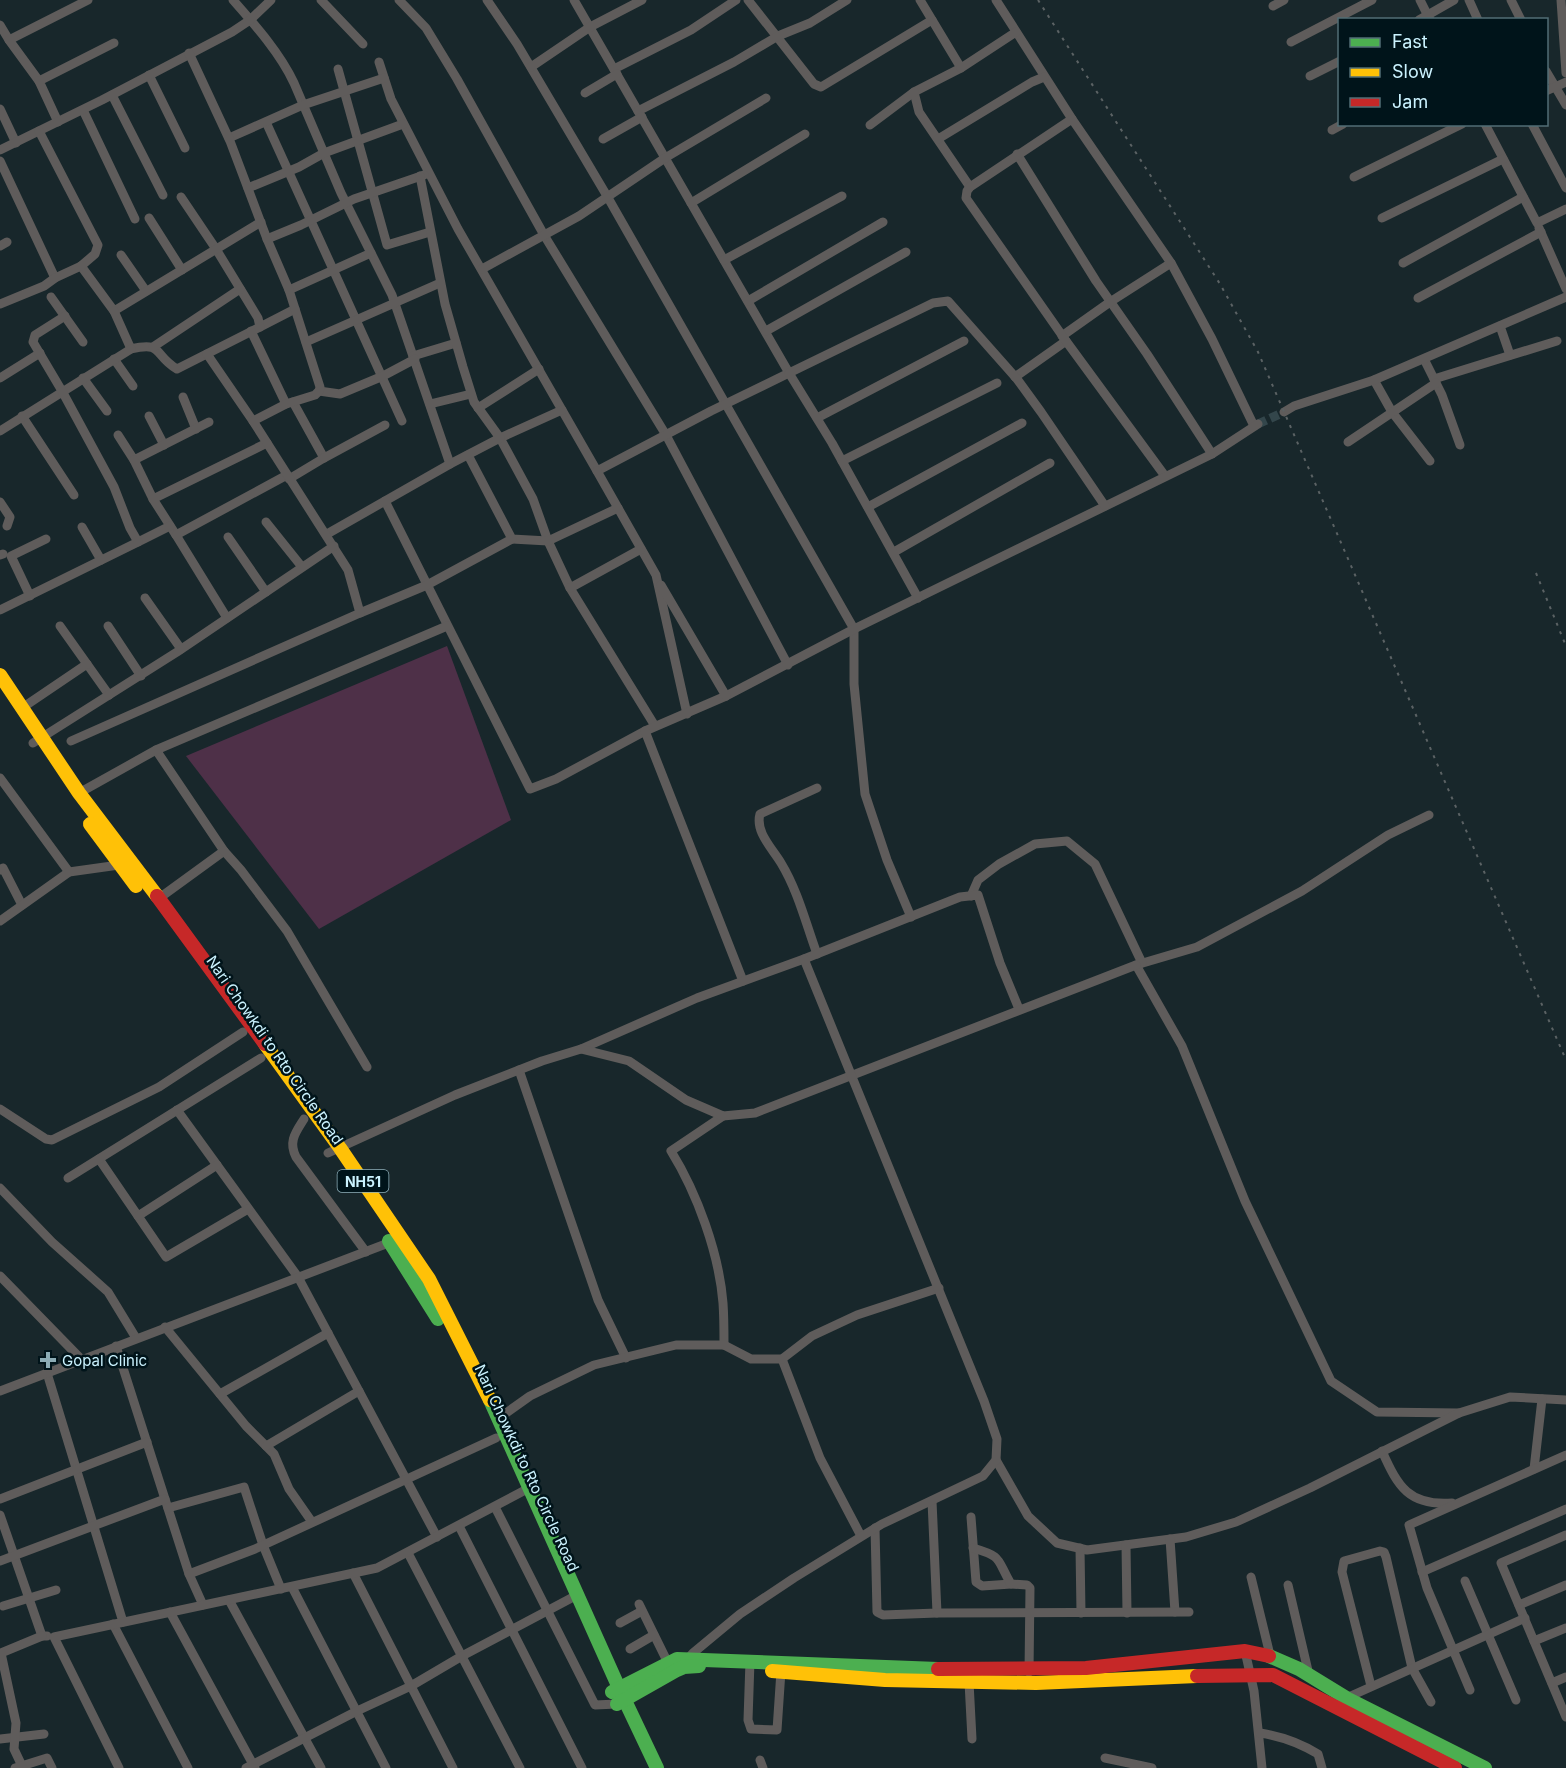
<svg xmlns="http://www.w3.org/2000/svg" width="1566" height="1768" font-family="Inter,sans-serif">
<rect width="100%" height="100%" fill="#18272b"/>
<path fill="#4e3048" d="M447 646 511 820 319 929 186 756Z"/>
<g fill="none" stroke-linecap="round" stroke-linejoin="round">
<path stroke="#33464b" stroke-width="9" stroke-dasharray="9 4.5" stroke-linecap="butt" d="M1258 424 1284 412"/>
<g stroke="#5f5c5b" stroke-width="9">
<path d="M233 0C255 25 280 53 294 83L341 193 392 295 450 464"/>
<path d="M321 0 363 44"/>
<path d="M399 0 426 28 457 79 544 235 666 435 788 665"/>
<path d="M487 0 517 44 607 196 854 629V684L865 794 887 860 911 917"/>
<path d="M748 0 814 84 821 87 932 20"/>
<path d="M920 0 961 68 914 92 919 112 970 187"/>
<path d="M996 0 1072 119"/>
<path d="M1420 0 1430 20"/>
<path d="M1469 0 1478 20"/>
<path d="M1511 0 1521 20"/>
<path d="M1561 0 1566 73"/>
<path d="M1273 6 1284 0"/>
<path d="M1419 20 1454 0"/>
<path d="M0 25 9 40"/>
<path d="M1291 42 1372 0"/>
<path d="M379 62 391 99 458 229 597 471 711 411 789 373 574 0"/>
<path d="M531 67 590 27 642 0"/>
<path d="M961 68 1016 32"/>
<path d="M338 69 387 245 430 232"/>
<path d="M614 69 691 30 736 0"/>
<path d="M1546 71 1566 105"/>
<path d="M149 75 185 148"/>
<path d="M1310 76 1340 61"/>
<path d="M39 81 9 40 88 0"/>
<path d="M1546 91 1566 82"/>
<path d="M585 93 617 74"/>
<path d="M112 95 163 195"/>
<path d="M0 109 16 143"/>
<path d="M83 110 135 219"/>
<path d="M638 111 734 62 778 36 810 23 847 0"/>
<path d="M58 122 39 81 114 43"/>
<path d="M266 122 402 421"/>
<path d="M1485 124 1537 223 1566 209"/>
<path d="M1532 124 1566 188"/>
<path d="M870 125 914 92"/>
<path d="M1332 130 1343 124"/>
<path d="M229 138 303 105 384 78"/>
<path d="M603 139 642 117"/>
<path d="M938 139 1032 82 1044 77"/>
<path d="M0 150 102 100 232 32 250 20 271 0"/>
<path d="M1017 154 1096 281 1147 354 1212 454"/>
<path d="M0 161 55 278"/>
<path d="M1354 177 1462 124"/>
<path d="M248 188 299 167 324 153 403 124"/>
<path d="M181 197 216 249 258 318 260 327 295 309"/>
<path d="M691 203 805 134"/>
<path d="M149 218 182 270"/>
<path d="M1382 218 1503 159"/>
<path d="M1539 228 1566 289"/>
<path d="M267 239 301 225 354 199 424 175"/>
<path d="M0 246 7 242"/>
<path d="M121 255 146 291"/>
<path d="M724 260 842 196"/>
<path d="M1403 263 1523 197"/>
<path d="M81 266 114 311 261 222"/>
<path d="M482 269 579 216 665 158 766 98"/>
<path d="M289 290 371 253"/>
<path d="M51 297 83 342"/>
<path d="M1418 298 1541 232"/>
<path d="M748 301 883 222"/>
<path d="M0 304 44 286 55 278 81 266 95 254 98 245 39 131"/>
<path d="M114 311 131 349C164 341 153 355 177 369L260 327"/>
<path d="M1500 326 1510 355"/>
<path d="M251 331 286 404"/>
<path d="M766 331 906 252"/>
<path d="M1062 336 1110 302 1171 263"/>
<path d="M306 342 440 283"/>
<path d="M153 347 240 289"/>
<path d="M207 354 253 421"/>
<path d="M413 356 456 343"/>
<path d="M114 359 133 386"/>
<path d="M1424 359 1442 395 1460 445"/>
<path d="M1015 377 1066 341"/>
<path d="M0 378 40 353"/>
<path d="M83 378 107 411"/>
<path d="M1434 379 1557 341"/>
<path d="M1374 380 1392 412 1430 461"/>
<path d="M319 391 340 394 383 376 415 359"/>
<path d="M183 397 196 429"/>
<path d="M293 402 324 458"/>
<path d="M430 404 471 394"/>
<path d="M478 408 539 369"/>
<path d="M562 410 500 438 533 499 548 541 570 588 655 726"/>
<path d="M1284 412 1294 406 1374 380 1566 297"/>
<path d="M22 416 74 495"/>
<path d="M149 416 164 445"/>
<path d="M817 418 964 341"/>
<path d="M0 431 131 349"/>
<path d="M118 435 134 460 209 422"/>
<path d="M1348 442 1436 383"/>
<path d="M468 455 512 539 548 541 618 508"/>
<path d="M134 460 153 499"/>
<path d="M842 461 997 383"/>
<path d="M597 471 656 575 687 714"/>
<path d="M1165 476 1066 341 966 198 967 191 970 187 1072 119 1171 263 1212 339 1254 426"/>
<path d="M289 479 324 458 385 425"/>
<path d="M385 501 530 789 556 779 645 731 726 696 854 629 1212 454 1258 424"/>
<path d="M0 502 10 517 7 526"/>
<path d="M868 507 1022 423"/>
<path d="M266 522 302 567"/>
<path d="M82 527 101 560"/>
<path d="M327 534 450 464 500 438 474 402 463 367 445 304 420 176"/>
<path d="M176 535 153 499 267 443"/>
<path d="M228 537 266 592"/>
<path d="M138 542 170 526"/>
<path d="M894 552 1050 463"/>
<path d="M0 555 3 554"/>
<path d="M661 585 726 696"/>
<path d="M570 588 641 549"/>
<path d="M30 596 11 556 46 539"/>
<path d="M145 598 181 649"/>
<path d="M918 598 832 443 789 373 933 303 948 301 1017 379 1041 412 1105 506"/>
<path d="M0 610 138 542 130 528 114 487 62 391 33 342 35 335 65 316"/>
<path d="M360 613 427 585 512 539"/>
<path d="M227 618 176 535 287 475"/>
<path d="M60 626 109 695"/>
<path d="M108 626 141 676"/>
<path d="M22 708 87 664"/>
<path d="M645 731 743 981"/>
<path d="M71 741 360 613 348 570 253 421 286 404 315 395 319 391 320 387 289 290 267 239 230 141 189 53"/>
<path d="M33 743 177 652 334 546"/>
<path d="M156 750 224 851 158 899"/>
<path d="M0 778 69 872"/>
<path d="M79 793 156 750 447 626"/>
<path d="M1429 815 1388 835 1302 891 1197 947 1136 965 1182 1046 1245 1201 1331 1381 1377 1412 1459 1413"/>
<path d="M224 851 241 870 287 931 367 1067"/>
<path d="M0 870 3 868 22 905"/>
<path d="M971 896 978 880 999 864 1035 844 1067 841 1095 864 1142 963"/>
<path d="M0 921 69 872 119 865"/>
<path d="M817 954C806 924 798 891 781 863 772 848 755 832 760 814L817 788"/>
<path d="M581 1049 697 998 804 959 960 897 978 895 1000 963 1019 1009"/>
<path d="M519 1070 598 1300 626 1358"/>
<path d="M0 1109 46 1139 52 1140 159 1087 243 1032"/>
<path d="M177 1110 298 1277 437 1537"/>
<path d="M723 1116 671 1151C697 1193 719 1253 723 1303 724 1317 724 1331 724 1345"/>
<path d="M304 1119C296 1132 288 1141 296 1157L366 1252"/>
<path d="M328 1153 455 1095 542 1061 581 1049 629 1061 686 1100 723 1116 755 1113 1136 965"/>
<path d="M99 1159 166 1257 248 1209"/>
<path d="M68 1178 261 1058"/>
<path d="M0 1188 52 1242 108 1292 136 1338"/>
<path d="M138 1216 217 1165"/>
<path d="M0 1276 81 1359"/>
<path d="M165 1327 246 1426 274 1454 289 1489 312 1522"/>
<path d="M116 1346 189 1574"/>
<path d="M782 1359 820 1458 861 1536"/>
<path d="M47 1373 123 1622"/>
<path d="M0 1391 391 1242"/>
<path d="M220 1394 328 1333"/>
<path d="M499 1418 530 1396 594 1365 676 1345H724L751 1359H782L812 1336 857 1315 939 1288"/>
<path d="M266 1446 359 1391"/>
<path d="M1382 1451C1398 1487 1409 1506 1452 1503"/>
<path d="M996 1460 1028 1516 1057 1543 1087 1550 1186 1537 1236 1522 1310 1488 1459 1413 1510 1397 1566 1400"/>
<path d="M1534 1469 1542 1399"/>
<path d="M0 1499 147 1442"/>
<path d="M495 1507 595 1705 617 1704"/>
<path d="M168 1508 244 1487 263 1545 281 1589"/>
<path d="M0 1515 42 1636H47"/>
<path d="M971 1517 976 1582 982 1586 1011 1584"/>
<path d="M459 1526 582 1768"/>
<path d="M875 1528 877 1612 883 1615 937 1613 932 1501"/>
<path d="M1566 1535 1501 1563 1566 1717"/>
<path d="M1170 1539 1175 1612"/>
<path d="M1126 1545 1127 1613"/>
<path d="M973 1548C1004 1557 996 1559 1011 1584L1027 1585 1030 1588 1029 1672"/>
<path d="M1080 1548 1081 1613"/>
<path d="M408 1553 520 1768"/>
<path d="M0 1561 165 1499"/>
<path d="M1422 1572 1566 1509"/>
<path d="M353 1573 453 1768"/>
<path d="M1251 1577 1270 1655"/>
<path d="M1465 1581 1516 1700"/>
<path d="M1288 1585 1309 1675"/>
<path d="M292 1587 386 1768"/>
<path d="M229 1600 321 1768"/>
<path d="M639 1604 668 1663"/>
<path d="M203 1605 189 1574 255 1549 496 1438"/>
<path d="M1519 1605 1566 1585"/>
<path d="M3 1606 56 1590"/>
<path d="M170 1612 255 1768"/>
<path d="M937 1613 1189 1612"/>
<path d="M620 1623 642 1611"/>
<path d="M113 1624 188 1768"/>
<path d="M1534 1641 1566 1628"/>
<path d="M630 1649 654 1635"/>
<path d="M1245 1651 1254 1691 1262 1768"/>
<path d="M686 1661 693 1653 740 1614 794 1578 882 1524 983 1476 996 1460 997 1439 984 1401 804 959"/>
<path d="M750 1661 748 1720 751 1729 777 1730 781 1671"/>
<path d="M969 1682 972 1739"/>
<path d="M1552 1683 1566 1677"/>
<path d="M1371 1686 1342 1572 1344 1561 1380 1551 1384 1552 1386 1557 1412 1668 1431 1702"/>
<path d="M1470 1690 1427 1588 1409 1525 1566 1455"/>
<path d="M1344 1699 1525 1618"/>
<path d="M1260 1733C1280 1736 1300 1743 1318 1754L1322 1768"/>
<path d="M0 1739 44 1734"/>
<path d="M1105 1758 1152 1768"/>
<path d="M760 1760 763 1768"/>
<path d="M22 1766 14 1749 16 1723 1 1653 42 1636"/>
<path d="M15 1768 47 1758 52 1768"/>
<path d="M119 1768 54 1637 377 1568 531 1487"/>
<path d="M246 1768 357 1711 411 1686 462 1656 579 1594"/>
</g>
<g stroke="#4caf50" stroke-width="14">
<path d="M389 1241 438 1319"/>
<path d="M490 1400 619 1688 657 1768"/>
<path d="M1269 1656 1299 1669 1348 1699 1485 1768"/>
<path d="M612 1692 677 1659 938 1669"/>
<path d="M617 1704 677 1670 684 1667 699 1666"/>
</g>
<g stroke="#ffc107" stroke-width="14">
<path d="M0 675 79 793 157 896"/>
<path d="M90 824 136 886"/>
<path d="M265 1044 340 1148 429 1279 490 1400"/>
<path d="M772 1671 885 1680 1036 1683 1197 1676"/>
</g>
<g stroke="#c62828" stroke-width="14">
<path d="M157 896 265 1044"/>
<path d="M938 1669 1086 1668 1245 1651 1269 1656"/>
<path d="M1197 1676 1273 1675 1455 1768"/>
</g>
<g stroke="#5b6264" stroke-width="2" stroke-dasharray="3 6" stroke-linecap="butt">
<path d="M1038 0 1220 284 1258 352 1566 1060"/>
<path d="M1536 573 1566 646"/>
</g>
</g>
<path fill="#8cacb5" stroke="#00141a" stroke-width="2" d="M45 1351h6v6h6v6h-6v6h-6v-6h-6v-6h6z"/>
<g text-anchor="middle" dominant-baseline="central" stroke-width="5" stroke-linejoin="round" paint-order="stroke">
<rect fill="#00141a" stroke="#8eb0ba" stroke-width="1.5" x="337.5" y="1170" width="51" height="22" rx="4.5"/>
<g font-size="14" font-weight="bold" fill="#cbf3ff">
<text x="363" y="1181">NH51</text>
</g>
<g font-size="15" fill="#cbf3ff" stroke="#00141a">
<text transform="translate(275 1050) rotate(55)">Nari Chowkdi to Rto Circle Road</text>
<text transform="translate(527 1468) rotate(65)">Nari Chowkdi to Rto Circle Road</text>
</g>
<g font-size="15" fill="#cbf3ff" stroke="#00141a" text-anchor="start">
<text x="62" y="1360">Gopal Clinic</text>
</g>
</g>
<rect x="1338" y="18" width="210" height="108" fill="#00141a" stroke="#516d76" stroke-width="1.5"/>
<rect x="1350" y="38" width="30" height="9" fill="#4caf50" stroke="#516d76" stroke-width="1.5"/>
<text x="1392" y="48" font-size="18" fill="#cbf3ff">Fast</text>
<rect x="1350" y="68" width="30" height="9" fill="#ffc107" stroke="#516d76" stroke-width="1.5"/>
<text x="1392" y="78" font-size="18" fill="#cbf3ff">Slow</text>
<rect x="1350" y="98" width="30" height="9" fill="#c62828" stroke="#516d76" stroke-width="1.5"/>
<text x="1392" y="108" font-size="18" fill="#cbf3ff">Jam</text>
</svg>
